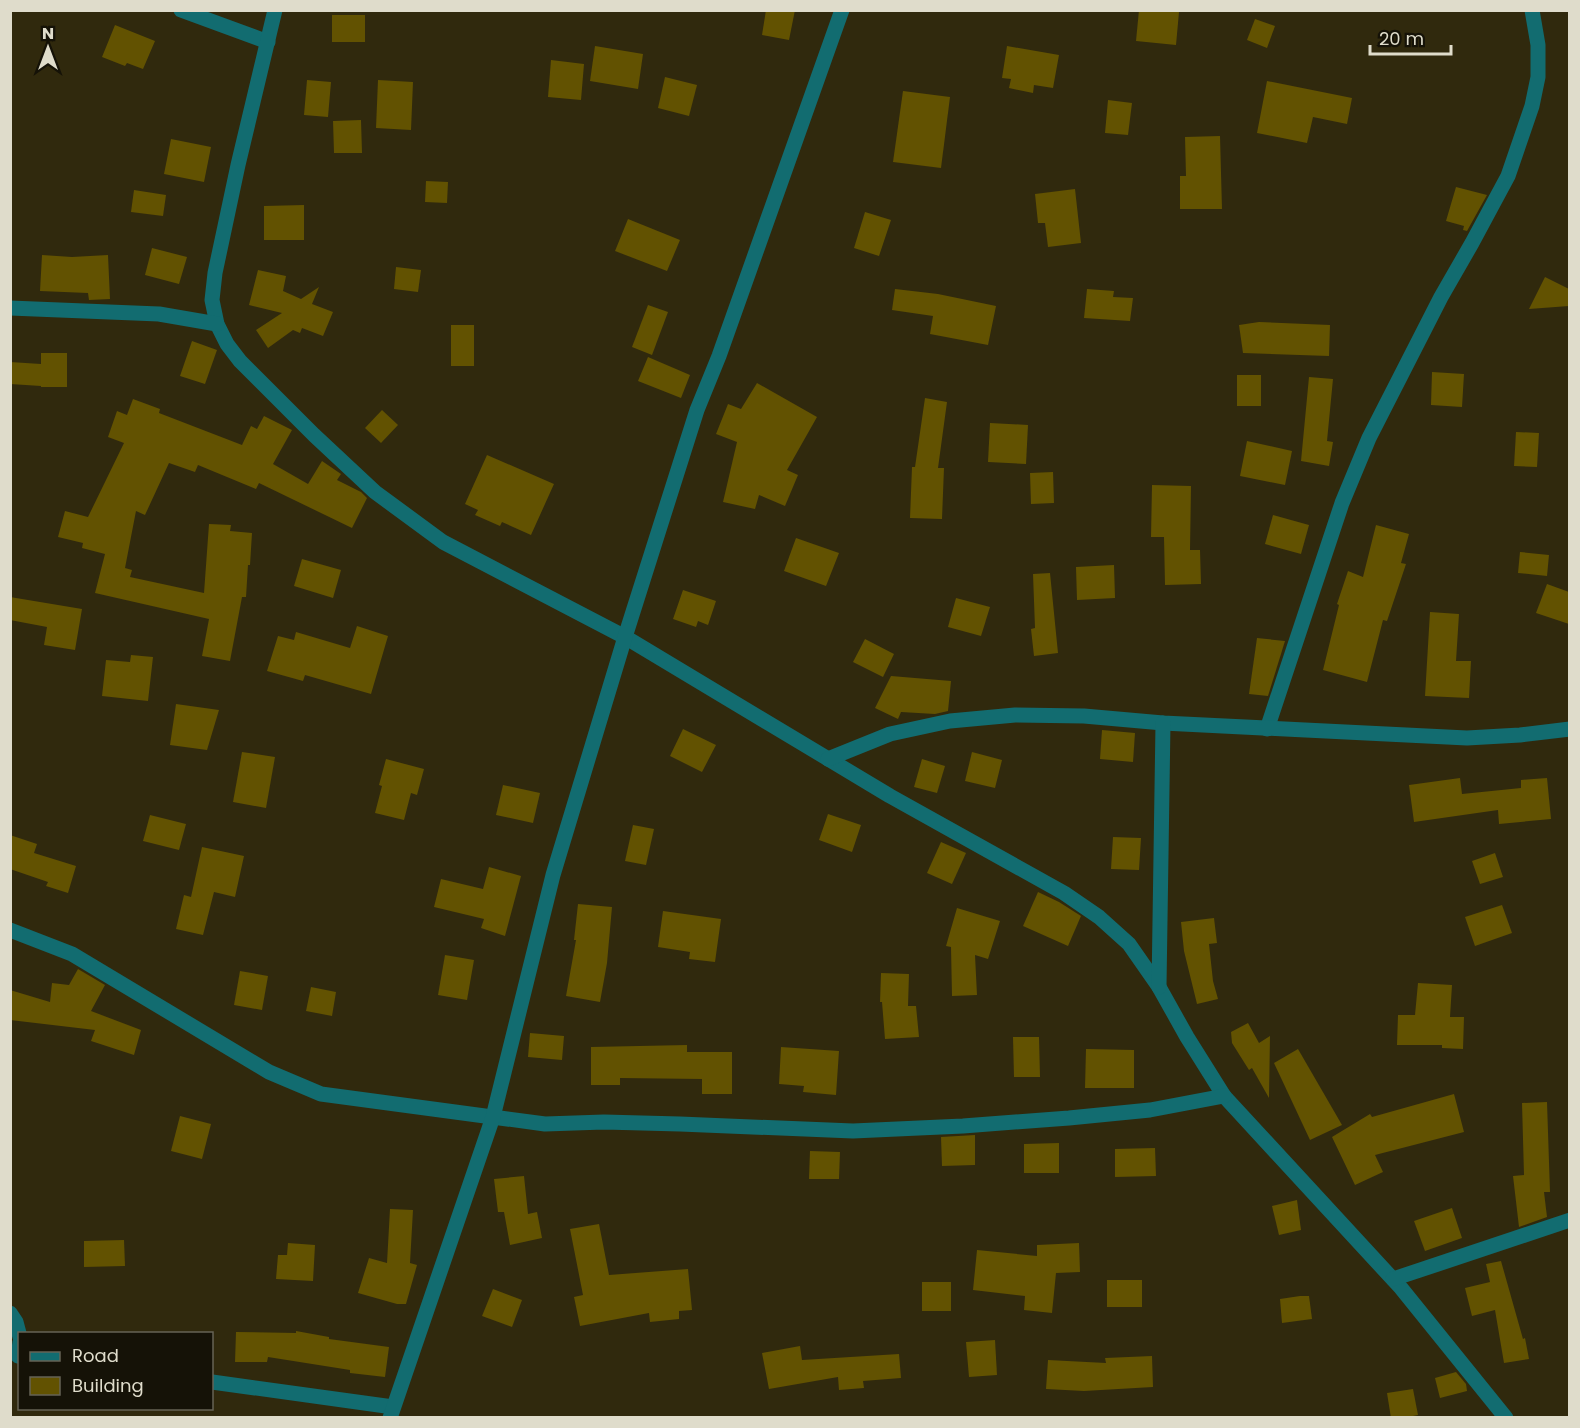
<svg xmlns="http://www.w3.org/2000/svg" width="1580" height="1428" font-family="Poppins,sans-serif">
<rect width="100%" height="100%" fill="#30290d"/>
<g fill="#625201">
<path d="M766 10H795L789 40 762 35Z"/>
<path d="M1139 10 1179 12 1176 45 1136 41Z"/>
<rect x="332" y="15" width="33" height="27"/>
<path d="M1255 19 1275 26 1267 48 1247 40Z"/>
<path d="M115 25 155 41 143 69 127 63 125 66 102 57Z"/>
<path d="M595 46 643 54 638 89 590 81Z"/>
<path d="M1007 46 1059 55 1053 88 1034 85 1033 93 1009 88 1011 79 1002 78Z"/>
<path d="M551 60 584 64 581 100 548 97Z"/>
<path d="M665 77 697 85 689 116 658 108Z"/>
<path d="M307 80 331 82 328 117 304 115Z"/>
<path d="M378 80 413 82 411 130 376 128Z"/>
<path d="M1267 81 1352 98 1347 124 1313 117 1307 143 1257 133Z"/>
<path d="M903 91 950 97 941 168 893 162Z"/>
<path d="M1108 100 1132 103 1128 135 1105 133Z"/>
<path d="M361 120 362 153H334L333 121Z"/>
<path d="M1220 136 1222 209H1180V176H1186L1185 137Z"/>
<path d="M171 139 211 147 204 182 164 174Z"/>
<path d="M426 181 448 182 447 203 425 202Z"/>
<path d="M1456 187 1487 195 1467 231 1463 230 1464 226 1446 221Z"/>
<path d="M1075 189 1081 243 1048 247 1045 223H1038L1035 194Z"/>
<path d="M134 190 166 195 163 216 131 212Z"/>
<path d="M304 205V240H264V206Z"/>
<path d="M865 212 891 220 879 256 854 248Z"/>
<path d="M628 219 680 240 667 271 615 251Z"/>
<path d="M152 248 187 257 179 284 145 275Z"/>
<path d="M42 255 72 257 108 255 110 299 89 300 88 293 40 291Z"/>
<path d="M396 267 421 270 418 292 394 289Z"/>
<path d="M258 270 286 276 283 291 301 299 319 287 312 304 333 312 323 336 302 328 300 333 293 330 268 348 256 330 282 313 249 305Z"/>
<path d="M1545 277 1569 289V306L1529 309Z"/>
<path d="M895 289 938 294 996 306 988 345 930 334 933 316 892 310Z"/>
<path d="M1087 289 1114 291 1113 297 1133 298 1130 321 1084 318Z"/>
<path d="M648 305 668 312 652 355 632 347Z"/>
<path d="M1259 322 1330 325 1329 356 1243 353 1239 325Z"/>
<rect x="451" y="325" width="23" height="41"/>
<path d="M192 341 217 350 205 384 180 376Z"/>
<path d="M41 353H67V387H41V386L10 384V362L41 364Z"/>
<path d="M648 357 690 375 681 398 638 381Z"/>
<path d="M1432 372 1464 374 1462 407 1431 405Z"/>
<rect x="1237" y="375" width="24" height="31"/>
<path d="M1309 377 1333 379 1327 441 1333 442 1329 466 1301 461Z"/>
<path d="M757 383 817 417 787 470 798 475 785 506 759 495 755 509 723 502 737 442 716 434 728 404 741 409Z"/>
<path d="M925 398 947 402 938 468H944L942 519 910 518 912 467H915Z"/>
<path d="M133 399 160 409 159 413 242 445 251 426 257 429 264 416 292 430 273 464 308 484 322 461 341 474 337 480 361 492 367 498 352 528 259 483 256 489 198 465 195 472 169 463 145 515 136 511 125 568 132 570 130 577 204 593 209 524 231 525 230 531 252 533 250 565H248L246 597H242L230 661 202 656 209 619 95 593 105 554 82 548 83 543 58 537 65 511 88 517 124 443 108 437 117 411 127 415Z"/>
<path d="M382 410 398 425 381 443 365 428Z"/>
<path d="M990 423 1028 425 1026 464 988 462Z"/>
<path d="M1516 432 1539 433 1537 467 1514 466Z"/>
<path d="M1247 441 1292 451 1285 485 1240 476Z"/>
<path d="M487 455 554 484 531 535 502 522 500 526 475 515 478 510 465 504Z"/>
<path d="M1053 472 1054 503 1031 504 1030 473Z"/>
<path d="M1152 485 1191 486 1190 550H1200L1201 584 1165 585 1164 537H1151Z"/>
<path d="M1273 515 1309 525 1301 554 1265 544Z"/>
<path d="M1376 525 1409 534 1401 563 1406 564 1387 621 1383 620 1367 682 1323 670 1339 605 1337 604 1348 571 1363 577Z"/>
<path d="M796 538 839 553 826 586 784 571Z"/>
<path d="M1520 552 1549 555 1547 576 1518 573Z"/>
<path d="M302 559 341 570 333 598 294 586Z"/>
<path d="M1114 565 1115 598 1077 600 1076 567Z"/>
<path d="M1050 573 1058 653 1034 656 1031 629 1035 628 1033 574Z"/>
<path d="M1547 584 1569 592V624L1536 613Z"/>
<path d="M683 590 716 601 708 625 698 621 696 627 673 619Z"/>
<path d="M10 597 82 609 75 650 44 645 47 627 10 620Z"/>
<path d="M956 598 990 607 981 636 948 627Z"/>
<path d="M1430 612 1459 614 1456 661H1471L1469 698 1425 696Z"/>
<path d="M357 626 388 636 371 694 305 675 303 681 267 671 278 636 294 640 296 632 350 648Z"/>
<path d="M1257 638 1285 641 1268 696 1249 694Z"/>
<path d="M865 639 894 654 883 677 853 662Z"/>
<path d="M131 655 153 657 148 701 102 696 106 660 130 662Z"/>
<path d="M891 676 951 681 948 711 935 714 901 712 898 719 875 708Z"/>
<path d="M176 704 219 710 207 750 170 745Z"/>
<path d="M683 729 716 745 702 772 670 756Z"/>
<path d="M1102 730 1135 733 1133 762 1100 759Z"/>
<path d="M242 752 275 757 266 808 233 802Z"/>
<path d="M972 752 1002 760 995 788 965 781Z"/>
<path d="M386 759 424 769 417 795 411 793 404 820 375 813 382 786 379 785Z"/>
<path d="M922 759 945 766 937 793 914 787Z"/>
<path d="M1460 778 1462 794 1521 788V780L1547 778 1551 819 1499 824 1498 810 1414 822 1409 785Z"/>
<path d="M503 785 540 793 533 823 496 815Z"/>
<path d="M828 814 861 825 852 852 819 840Z"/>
<path d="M150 815 186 824 179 850 143 841Z"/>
<path d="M633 825 654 829 646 865 625 861Z"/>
<path d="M10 835 37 844 34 853 76 866 68 893 46 886 48 882 10 869Z"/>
<path d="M1113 837 1141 838 1139 870 1111 869Z"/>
<path d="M941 842 966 853 952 884 927 873Z"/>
<path d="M202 847 244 856 235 897 214 892 203 935 176 929 184 895 191 897Z"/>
<path d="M1495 853 1503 877 1480 884 1472 861Z"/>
<path d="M489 867 521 876 505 936 481 928 484 919 434 907 441 879 483 889Z"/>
<path d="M1038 892 1059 902 1081 916 1068 946 1023 926Z"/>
<path d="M578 904 612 907 607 963 600 1002 566 996 576 940H574Z"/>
<path d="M1502 905 1512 933 1475 946 1465 917Z"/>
<path d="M957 908 1000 921 988 959 975 955 977 995 952 996 951 947 946 946Z"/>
<path d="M663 911 721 919 715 962 689 959 690 952 658 947Z"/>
<path d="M1214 918 1217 943 1209 944 1213 981 1218 999 1197 1004 1184 951 1181 922Z"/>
<path d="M445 955 474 960 467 1000 438 995Z"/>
<path d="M78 969 105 985 91 1011 141 1030 134 1055 91 1041 95 1030 10 1020V990L50 1002 52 983 69 985Z"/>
<path d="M240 971 268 976 262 1010 234 1005Z"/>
<path d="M881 973 909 974 908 1006H916L919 1037 885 1039 882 1002H880Z"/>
<path d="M1418 983 1452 985 1450 1017H1464L1463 1049 1442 1048V1045H1397L1398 1015H1415Z"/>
<path d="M311 987 336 992 332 1016 306 1011Z"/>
<path d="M1248 1023 1259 1043 1270 1036 1269 1098 1252 1068 1249 1070 1232 1043 1231 1032Z"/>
<path d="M530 1033 564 1036 562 1060 528 1057Z"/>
<path d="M1013 1037H1039L1040 1077H1014Z"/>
<path d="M687 1045V1052H732V1094H702V1079L620 1078V1085H591V1047Z"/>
<path d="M781 1047 839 1051 836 1095 803 1092 804 1086 779 1084Z"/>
<path d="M1086 1049 1134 1050V1088H1085Z"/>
<path d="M1298 1049 1342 1125 1310 1140 1274 1063Z"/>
<path d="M1454 1094 1464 1132 1375 1155 1383 1172 1355 1185 1332 1137 1370 1114 1372 1117Z"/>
<path d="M1547 1102 1550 1192H1544L1547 1217 1519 1227 1513 1176 1524 1175 1522 1103Z"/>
<path d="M180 1116 211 1124 202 1159 171 1151Z"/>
<path d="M975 1135V1165L942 1166 941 1137Z"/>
<path d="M1059 1143V1173H1024V1144Z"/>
<path d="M1155 1148 1156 1176 1115 1177V1149Z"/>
<path d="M810 1151 840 1152 839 1179H809Z"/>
<path d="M524 1176 528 1214 537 1212 542 1238 510 1245 504 1212H498L494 1179Z"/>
<path d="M1297 1200 1301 1230 1279 1235 1272 1206Z"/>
<path d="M1452 1208 1462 1238 1425 1251 1414 1221Z"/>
<path d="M390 1209 413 1210 410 1263 417 1265 406 1304H397L358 1293 369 1258 387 1263Z"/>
<path d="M599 1224 609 1275 688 1269 692 1310 679 1311V1319L650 1322 649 1313 580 1326 574 1297 583 1295 570 1229Z"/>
<path d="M124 1240 125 1266 84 1267V1241Z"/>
<path d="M288 1243 315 1245 313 1281 276 1279 278 1255H287Z"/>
<path d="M1079 1243 1080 1272 1056 1273 1052 1313 1024 1310 1025 1296 973 1290 977 1250 1037 1256V1245Z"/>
<path d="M1501 1261 1523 1339 1525 1338 1529 1359 1504 1363 1495 1310 1472 1316 1465 1288 1490 1282 1486 1264Z"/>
<rect x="1107" y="1280" width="35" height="27"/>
<rect x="922" y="1282" width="29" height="29"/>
<path d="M493 1289 522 1300 512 1327 482 1316Z"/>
<path d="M1300 1296H1309L1312 1319 1282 1323 1280 1299Z"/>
<path d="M296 1331 329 1337V1339L389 1347 385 1377 350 1373V1370L268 1357 267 1362H235L236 1332 296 1333Z"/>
<path d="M995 1340 997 1375 969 1377 966 1342Z"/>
<path d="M800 1346 802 1360 899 1354 901 1378 863 1381 864 1388 839 1390 838 1377 769 1389 762 1353Z"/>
<path d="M1152 1356 1153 1387 1084 1391 1046 1389 1048 1360 1106 1363 1105 1358Z"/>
<path d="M1456 1372 1466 1384 1467 1391 1440 1398 1435 1378Z"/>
<path d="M1413 1389 1418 1415 1403 1418H1391L1387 1393Z"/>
</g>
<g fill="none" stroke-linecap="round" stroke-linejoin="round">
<g stroke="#126c70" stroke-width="15">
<path d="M181 10 268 42"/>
<path d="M275 10 238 165 215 273 212 300 217 324 227 344 240 361 314 435 375 492 443 542 625 637 890 796 1064 893 1099 917 1129 944 1159 987 1187 1037 1224 1096 1401 1288 1506 1418"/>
<path d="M10 308 159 314 217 324"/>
<path d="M1267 729 1342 503 1369 438 1441 297 1472 243 1508 176 1532 106 1538 77V45L1532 10"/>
<path d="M828 759 890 734 950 721 1015 715 1084 716 1163 723 1467 738 1520 735 1570 729"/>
<path d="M10 930 72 954 269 1072 321 1094 545 1124 604 1122 680 1124 853 1131 963 1126 1069 1118 1150 1110 1224 1096"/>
<path d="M1159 987 1163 723"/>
<path d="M1393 1279 1570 1220"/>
<path d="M10 1313 16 1322 20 1337"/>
<path d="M18 1356 20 1342"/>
<path d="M212 1382 393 1407"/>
<path d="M390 1418 493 1117 553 875 625 637 697 410 719 356 842 10"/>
</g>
</g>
<rect width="1580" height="1428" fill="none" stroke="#dfdccb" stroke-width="24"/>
<rect x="18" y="1332" width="195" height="78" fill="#151207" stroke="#666355" stroke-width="1.5"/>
<rect x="30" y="1352" width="30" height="9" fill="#126c70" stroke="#666355" stroke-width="1.5"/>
<text x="72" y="1362" font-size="18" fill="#dfdccb">Road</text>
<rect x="30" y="1377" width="30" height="18" fill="#625201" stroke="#666355" stroke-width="1.5"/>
<text x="72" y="1392" font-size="18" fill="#dfdccb">Building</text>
<g transform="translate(48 48)" stroke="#151207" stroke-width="4.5" paint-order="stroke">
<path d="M0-4.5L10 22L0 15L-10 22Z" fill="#dfdccb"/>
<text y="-9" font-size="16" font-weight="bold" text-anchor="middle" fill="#dfdccb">N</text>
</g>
<path d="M1370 45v9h81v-9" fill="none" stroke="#dfdccb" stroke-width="3"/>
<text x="1379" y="45" font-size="18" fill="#dfdccb" stroke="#151207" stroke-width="4.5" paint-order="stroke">20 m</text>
</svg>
